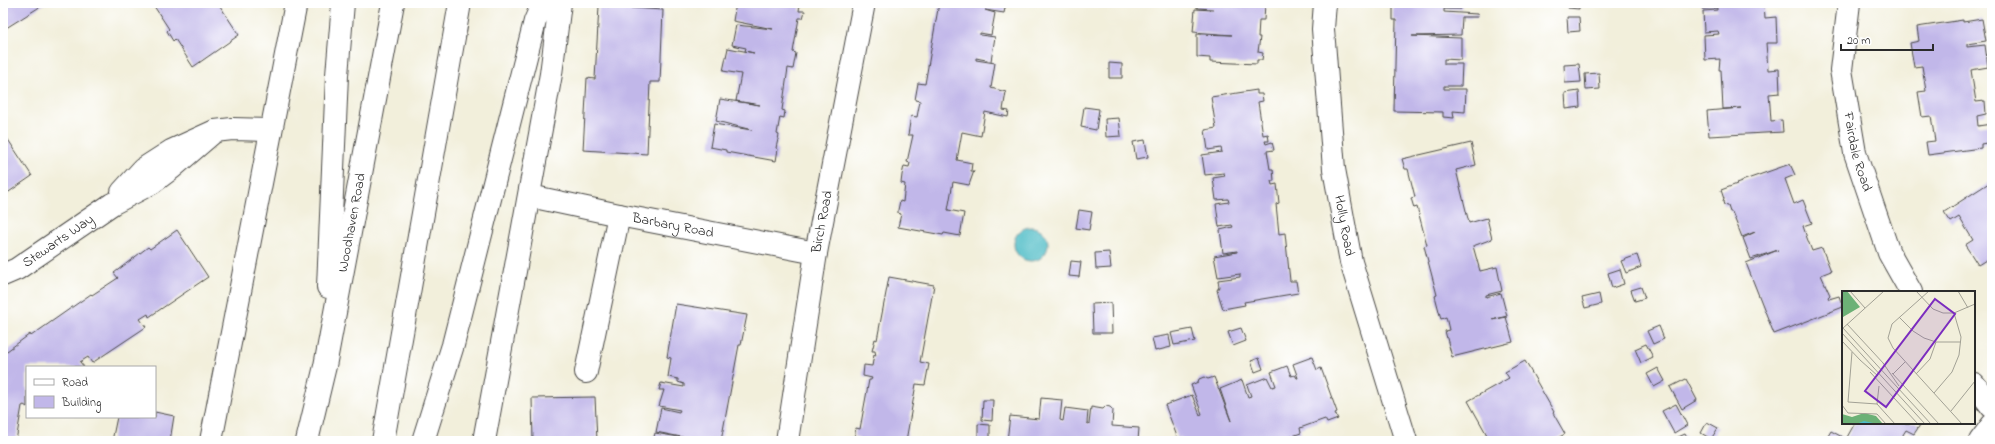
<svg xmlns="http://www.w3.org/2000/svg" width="1995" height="444" font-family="'Indie Flower',sans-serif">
<rect width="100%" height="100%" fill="#fff"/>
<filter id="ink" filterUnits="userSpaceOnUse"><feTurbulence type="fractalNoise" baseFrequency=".025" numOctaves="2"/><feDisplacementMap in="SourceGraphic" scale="8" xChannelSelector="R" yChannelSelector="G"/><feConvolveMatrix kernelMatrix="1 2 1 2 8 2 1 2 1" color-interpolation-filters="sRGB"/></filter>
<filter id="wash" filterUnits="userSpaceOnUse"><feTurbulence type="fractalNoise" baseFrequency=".012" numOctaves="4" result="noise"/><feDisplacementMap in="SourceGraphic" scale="16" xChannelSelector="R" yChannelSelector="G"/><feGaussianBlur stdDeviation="0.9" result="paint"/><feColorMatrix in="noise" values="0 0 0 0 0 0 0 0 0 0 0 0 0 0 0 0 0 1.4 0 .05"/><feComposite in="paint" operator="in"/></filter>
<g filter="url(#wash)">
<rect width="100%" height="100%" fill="#f2efdb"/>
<circle fill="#4ebcc6" stroke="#3c7478" cx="1031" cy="244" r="17"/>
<g id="blocks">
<g fill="#c1b7e9">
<path d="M3 3H46L3 30Z"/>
<path d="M152 3H218L239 35 193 67 175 39 173 41 167 31 169 29Z"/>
<path d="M736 3H800L799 11H805L803 18H799L793 52 796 53 793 69 788 68 782 110 785 111 784 118 780 117 777 134 779 135 776 148 778 149 776 161 726 152V150L710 147 714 124 752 130 716 121 720 99 760 105 736 101 741 74 723 71 728 48 754 53 745 51 746 48 732 45 736 25 773 29 733 21Z"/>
<path d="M939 3H1006L1004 13 985 10 995 13 991 35 980 33V35L995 37 991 61 976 58V60L995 63 991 88 1006 92 1003 110 1009 111 1008 117 985 112 981 136 962 132 957 160 972 163 971 171H974L969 185 953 182 948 210 964 213 960 236 944 233 943 235 898 227 901 214 898 213V210L900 201 903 202 905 184 901 183 902 175 904 166 909 167 910 163 907 162 913 135H908L911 116 917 117 920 101 915 100 918 83 925 84Z"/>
<path d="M1197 3H1265L1264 20H1259L1258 37H1260L1258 52 1263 53 1262 60H1257V64L1210 62V58L1197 57V34L1232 35 1193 32 1195 9 1213 10V9L1197 8Z"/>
<path d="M1393 3H1462L1461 9H1444V12L1477 14 1478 17H1462L1461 35 1412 36 1461 38V60L1444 59V64H1462L1461 86H1444V89H1466L1465 112 1453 111 1454 118 1443 117V112L1394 111 1396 20H1393Z"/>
<path d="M1568 3H1579V9L1568 8Z"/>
<path d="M1701 3H1764L1765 18 1776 17 1777 43H1766L1767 56 1768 70 1779 69 1780 93 1769 94 1770 106 1771 121 1782 120 1783 132 1709 136 1707 111 1741 108 1723 109 1721 70H1719L1720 59 1705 60 1704 35 1719 34 1718 31 1704 32 1703 11 1717 10V8L1702 9Z"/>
<path d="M599 6 663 10 660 82H650L647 154 583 150 587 78 595 79Z"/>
<path d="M1567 17H1579L1580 31 1568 32Z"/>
<path d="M1982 19 1986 41 1967 44V47L1985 45 1988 67 1971 70 1976 102 1985 101 1986 114 1977 116 1978 126 1991 124 1992 142 1981 144V148L1928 155 1926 142 1935 141 1931 116 1922 117 1918 92 1926 91 1922 66 1914 67 1910 43 1919 41 1917 27 1963 20V22Z"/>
<path d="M1109 63 1122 64V78H1109Z"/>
<path d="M1579 64 1581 82 1565 83 1564 65Z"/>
<path d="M1599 73 1600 89 1586 90 1585 74Z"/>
<path d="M1257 90V94H1262L1263 101 1258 102 1263 135 1268 134 1269 141H1265L1266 144 1272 142 1274 150 1267 151 1270 169H1273L1274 181H1271L1272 185 1277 184 1279 203 1276 204 1279 234 1285 233 1290 281H1296L1298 293 1244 302 1245 305 1223 309 1217 290 1219 287 1218 280 1240 277V274L1218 277 1214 256 1237 252V251L1223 253 1220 230 1233 227 1232 225 1219 227 1216 204 1229 202 1228 199 1216 200 1213 178 1225 176 1224 173 1205 175 1202 155 1222 152 1221 148 1208 150 1205 130 1216 128 1211 97Z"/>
<path d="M1579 91 1580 107 1566 109 1565 93Z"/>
<path d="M1084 107 1099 109 1096 130 1081 127Z"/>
<path d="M1119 118 1121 136 1106 137 1105 119Z"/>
<path d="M3 132 32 176 3 196Z"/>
<path d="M1145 140 1148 157 1136 159 1133 142Z"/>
<path d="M1471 143 1476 165 1456 170 1469 223 1487 218 1492 239 1473 246 1480 271 1497 267 1502 291 1486 295V297L1501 293 1507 316 1492 320 1506 317 1513 342 1452 357 1445 331 1449 330 1446 317 1441 319 1435 296 1437 295 1424 246 1427 245 1423 230 1417 207 1414 208 1411 198 1415 197 1408 169H1405L1402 159Z"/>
<path d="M1790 164 1795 175 1785 179 1794 204 1803 200 1812 223 1803 226 1807 238 1812 251 1822 248 1831 271 1821 275 1830 295 1828 297 1829 299 1839 296 1843 307 1774 334 1746 263 1778 250 1751 259 1743 238 1755 232 1742 237 1732 212H1730L1728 206 1724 205 1723 202 1724 199 1721 190 1737 184 1736 183Z"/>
<path d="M1992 181V270L1986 260 1978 265 1971 254 1965 245 1973 240 1959 217 1951 222 1944 212Z"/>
<path d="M1079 210 1092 212 1089 230 1076 228Z"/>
<path d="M177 230 208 277 149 317 148 314 140 319 146 327 92 363 88 357 80 362 84 367H27V407L24 405 22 406 16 441H3V354L30 334 31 336 91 294 92 295 118 278 114 273 148 247 150 249Z"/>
<path d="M1109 252 1111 268 1096 269 1095 253Z"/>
<path d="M1637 255 1641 267 1626 273 1621 261Z"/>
<path d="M1071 261 1081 262 1079 277 1069 276Z"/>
<path d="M1620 269 1624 284 1612 288 1608 273Z"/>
<path d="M889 277 934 285 920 362 929 364 925 385 916 384 906 441H858L859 437H854L856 428 860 429 869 380H871L872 378 863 376 864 365 872 366 874 355 876 356 875 351H872L875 339 877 340Z"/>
<path d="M1641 287 1645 298 1635 301 1631 290Z"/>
<path d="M1599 294 1601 304 1585 308 1582 298Z"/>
<path d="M1111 303 1112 333H1093L1092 304Z"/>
<path d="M676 304 747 315 741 345H739L721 441H653L655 433 691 439 656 432 661 408 679 412 680 410 659 406 664 390H659L661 383 684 387V384L678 382V379L668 377 671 358 667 357Z"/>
<path d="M1659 326 1664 339 1653 344 1647 331Z"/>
<path d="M1241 328 1246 341 1233 346 1228 332Z"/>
<path d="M1192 329 1195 341 1174 345 1171 333Z"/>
<path d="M1169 335 1171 347 1155 351 1152 338Z"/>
<path d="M1646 344 1653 357 1641 363 1635 349Z"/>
<path d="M1312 357 1317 370 1321 368 1337 412 1335 413 1338 419 1327 423 1325 419 1300 428 1301 433 1278 441H1266L1265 438H1263L1264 441H1182L1181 437 1178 439 1165 405 1192 395 1200 415 1202 414 1191 385 1198 382 1199 379 1204 377 1208 379 1214 377 1231 421 1220 389 1242 380 1248 397 1251 396 1247 385 1267 377 1272 387 1276 386 1271 372 1287 366 1291 376 1295 375 1297 378H1298L1293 364Z"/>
<path d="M1259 358 1263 369 1255 372 1251 361Z"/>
<path d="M1525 361 1554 412 1553 413 1565 434 1552 441H1486L1484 437 1487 435 1468 401 1509 378 1505 372Z"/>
<path d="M1658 368 1665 381 1654 387 1647 374Z"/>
<path d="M1686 379 1697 400 1682 409 1670 387Z"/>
<path d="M595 397 597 441H533L532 398Z"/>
<path d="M1041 398 1062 400 1060 420 1063 421 1065 408 1088 411 1087 423 1089 424 1091 407 1103 409 1106 406 1110 407 1113 410 1112 426 1139 428 1138 441H1007L1010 416 1039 419Z"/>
<path d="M983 400H993L992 421 982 420Z"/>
<path d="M1676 404 1687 425 1674 433 1662 411Z"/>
<path d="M155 412 174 416 170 441H112L117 417H155Z"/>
<path d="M1707 422 1718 428 1711 439 1701 433Z"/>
<path d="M1855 423H1917L1920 425 1914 434 1906 430 1899 441H1825L1831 431 1846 439Z"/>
<path d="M978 424 990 425V441H978Z"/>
<path d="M1685 434 1689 441H1675L1674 439Z"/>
</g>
</g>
</g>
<g filter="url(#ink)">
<use href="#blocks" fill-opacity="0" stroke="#494845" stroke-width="1"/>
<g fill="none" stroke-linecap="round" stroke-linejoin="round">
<g stroke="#494845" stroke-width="24">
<g id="minor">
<path id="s1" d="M1325 3 1323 29 1334 169 1351 262 1406 441"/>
<path id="s2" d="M1849 3 1841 70 1855 153 1889 253 1911 292"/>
<path d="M122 192 143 169 171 151 215 131 232 129 271 130"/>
<path id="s3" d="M530 196 619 215 816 253"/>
<path id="s4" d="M3 275 17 269 112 204 152 183 172 168 215 131"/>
<path d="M586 372 619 215"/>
<path d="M1974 384 1992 407"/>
<path id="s5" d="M787 441 816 253 864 3"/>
<path d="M1980 441 1992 425"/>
</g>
</g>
<g stroke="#494845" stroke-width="24">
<g id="major">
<path d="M211 441 296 3"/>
<path d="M484 441 551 74 560 3"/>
</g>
</g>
<g stroke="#494845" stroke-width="24">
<g id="highway">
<path d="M328 287 337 75 343 3"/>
<path id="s6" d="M307 441 325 366 393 3"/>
<path d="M383 441 460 3"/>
<path d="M423 441 453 345 535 21 543 3"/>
</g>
</g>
<use href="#minor" stroke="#fff" stroke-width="22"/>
<use href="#major" stroke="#fff" stroke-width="22"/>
<use href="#highway" stroke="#fff" stroke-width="22"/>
</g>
</g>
<g text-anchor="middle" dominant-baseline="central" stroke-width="3" stroke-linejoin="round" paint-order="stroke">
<g font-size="14" fill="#2b2b2b" stroke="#fff">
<text stroke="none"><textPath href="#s2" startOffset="151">Fairdale Road</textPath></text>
<text stroke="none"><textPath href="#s5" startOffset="222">Birch Road</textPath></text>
<text stroke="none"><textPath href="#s6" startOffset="223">Woodhaven Road</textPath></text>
<text stroke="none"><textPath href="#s3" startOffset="146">Barbary Road</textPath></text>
<text stroke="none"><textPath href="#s1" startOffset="224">Holly Road</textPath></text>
<text stroke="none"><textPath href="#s4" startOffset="65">Stewarts Way</textPath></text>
</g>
</g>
<g transform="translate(1842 291)">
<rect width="133" height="133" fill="#f2efdb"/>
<path d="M0 0H5L18 16 1 26ZM22 122 34 125 41 133H0V123L10 126Z" fill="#6cb176"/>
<path fill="none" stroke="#4ebcc6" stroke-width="2" d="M17 133 22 131 31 133"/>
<path fill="none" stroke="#a2a195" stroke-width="1" d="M8 0 23 17M74 0 91 18 101 22H112L133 13M87 0 50 33 46 47 51 57 120 133M116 0 126 17M57 26 71 40 82 47 94 51H119M5 33 42 73M0 36 89 133M0 38 42 0M0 42 83 133M0 50 19 70M18 69 36 85M41 72 57 95M28 81 76 133M50 82 97 133M51 83 63 71M74 83 88 68 94 51M92 102 110 81 117 64 119 46 112 22M6 111 35 113 53 133M6 111 10 61M35 113 37 95M0 114 6 122 35 123 44 133M109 120 133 90"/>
<path fill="#7b2cbf" fill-opacity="0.15" stroke="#7b2cbf" stroke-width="2" d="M93 8 113 23 44 116 23 100Z"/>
<rect width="133" height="133" fill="none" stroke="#2b2b2b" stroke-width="2"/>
</g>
<rect width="1995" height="444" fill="none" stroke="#fff" stroke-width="16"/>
<rect x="26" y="366" width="130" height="52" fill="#ffffff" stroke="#aaaaaa"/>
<rect x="34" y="379" width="20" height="6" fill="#ffffff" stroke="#aaaaaa"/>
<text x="62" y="386" font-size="12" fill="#2b2b2b">Road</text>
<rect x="34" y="396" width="20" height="12" fill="#c1b7e9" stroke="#aaaaaa"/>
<text x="62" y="406" font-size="12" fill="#2b2b2b">Building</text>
<path d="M1841 44v6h92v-6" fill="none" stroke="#2b2b2b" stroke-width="2"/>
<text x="1847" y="44" font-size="12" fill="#2b2b2b" stroke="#ffffff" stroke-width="3" paint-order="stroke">20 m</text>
</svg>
